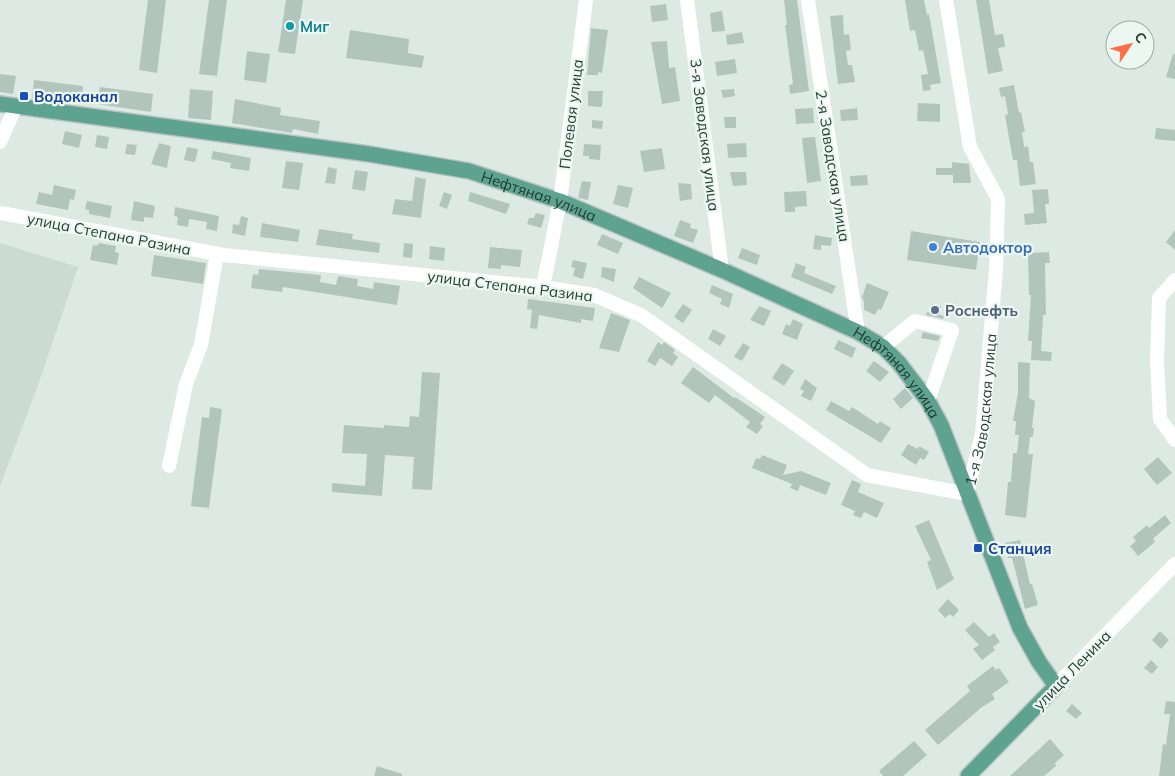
<svg xmlns="http://www.w3.org/2000/svg" width="1175" height="776" font-family="Mulish,sans-serif">
<rect width="100%" height="100%" fill="#ddeae4"/>
<path fill="#cbdad3" d="M0 243 78 267 37 388 0 486Z"/>
<g fill="#b2c5bd">
<path d="M148 0H166L157 73 139 70Z"/>
<path d="M209 0H227L217 76 199 74Z"/>
<path d="M286 0H303L295 54 278 52Z"/>
<path d="M784 0H797L809 91 790 94 789 85 793 84 785 25H787Z"/>
<path d="M905 0H924L927 15 929 14 941 83 930 85 931 90 923 91 921 75 928 74 923 50 919 51 915 30 910 31Z"/>
<path d="M976 0H989L995 35 1003 34 1005 47 998 48 1003 71 988 74Z"/>
<path d="M666 4 668 20 652 22 650 6Z"/>
<path d="M722 11 725 31 712 32 710 13Z"/>
<path d="M843 15 844 35 849 34 851 50 846 51 848 65H852L855 82 838 84 830 16Z"/>
<path d="M591 28 608 30 602 73 598 72V75H587Z"/>
<path d="M350 30 409 39 408 53 424 56 422 68 346 58Z"/>
<path d="M742 32 744 43 727 45 726 35Z"/>
<path d="M667 41 669 68 675 67 680 101 662 104 651 42Z"/>
<path d="M247 51 270 54 266 83 244 80Z"/>
<path d="M1173 54H1175V79L1166 77Z"/>
<path d="M735 59 737 73 717 76 715 62Z"/>
<path d="M0 74 16 76 13 94 0 92Z"/>
<path d="M34 80 83 86 81 104 32 98Z"/>
<path d="M1014 85 1019 113 1021 112 1025 132H1022L1024 147 1028 146 1030 162H1033L1036 184 1020 186 1017 160H1013L1005 115 1008 114 1005 96 1001 97 999 88Z"/>
<path d="M100 87 153 94 151 112 97 104Z"/>
<path d="M190 89 213 91 211 120 188 118Z"/>
<path d="M734 89 735 96 723 98 721 90Z"/>
<path d="M588 91H603L602 107 588 106Z"/>
<path d="M235 99 281 108 280 115 320 121 318 134 293 129 292 133 232 123Z"/>
<path d="M918 103 940 104V122L917 121Z"/>
<path d="M813 108 814 123 796 124 795 109Z"/>
<path d="M857 108 858 120 841 121 840 110Z"/>
<path d="M724 117H736V128H725Z"/>
<path d="M592 120 603 121 602 129 592 128Z"/>
<path d="M1156 128 1175 130V141L1155 139Z"/>
<path d="M65 131 82 135 79 148 62 144Z"/>
<path d="M97 135 109 137 107 149 95 147Z"/>
<path d="M815 137 821 181 807 183 802 138Z"/>
<path d="M159 143 171 146 167 168 151 164Z"/>
<path d="M746 143 747 157 728 158 727 144Z"/>
<path d="M127 144 137 145 135 155 125 154Z"/>
<path d="M584 144 601 145 600 160 589 159V156H583Z"/>
<path d="M187 147 198 149 195 162 184 160Z"/>
<path d="M662 148 665 169 644 172 640 151Z"/>
<path d="M213 151 251 158 249 171 230 168 231 163 211 159Z"/>
<path d="M286 161 303 163 299 190 282 188Z"/>
<path d="M952 162 969 164 971 183H953V175H936V168H952Z"/>
<path d="M328 167 337 169 335 184 325 183Z"/>
<path d="M355 170 368 172 365 191 352 189Z"/>
<path d="M730 172H746L747 185 733 186Z"/>
<path d="M867 175 868 185 851 186 850 176Z"/>
<path d="M415 177 426 179 421 218 392 214 395 199 412 201Z"/>
<path d="M582 181 591 182 588 200 578 198Z"/>
<path d="M678 183 691 184 692 199 680 201Z"/>
<path d="M54 185 76 190 74 200 70 199 68 210 36 204 39 192 52 195Z"/>
<path d="M618 185 633 188 628 208 613 204Z"/>
<path d="M1048 189 1049 204H1045L1047 223 1025 225 1024 214 1034 213 1032 190Z"/>
<path d="M806 191 807 206 795 207V212H785L784 192Z"/>
<path d="M444 192 452 195 447 209 439 206Z"/>
<path d="M470 192 510 204 506 214 468 201Z"/>
<path d="M87 201 112 206 110 218 89 214V210L85 209Z"/>
<path d="M134 201 155 206 153 218 144 217V222L131 220Z"/>
<path d="M175 207 219 216 217 231 206 229 207 222 189 219 188 227 177 225 178 217 174 216Z"/>
<path d="M536 213 545 215 541 228 527 224 529 218H534Z"/>
<path d="M241 216 248 218 245 236 232 233 233 224 239 225Z"/>
<path d="M680 220 691 224 690 228 698 230 693 243 674 236Z"/>
<path d="M262 223 300 230 298 242 260 237Z"/>
<path d="M319 229 353 234 352 239 380 243 379 253 316 245Z"/>
<path d="M1175 230V250L1166 242Z"/>
<path d="M911 231 980 242 976 270 907 260Z"/>
<path d="M602 234 623 243 618 254 597 245Z"/>
<path d="M815 235 832 238 831 246 821 245V250L813 249Z"/>
<path d="M99 243 116 246 115 252 119 253 117 265 90 260 93 245 97 246Z"/>
<path d="M404 243 413 244 412 258 403 257Z"/>
<path d="M430 246 445 248 444 261 429 259Z"/>
<path d="M490 247 522 250 520 267 501 265V269L488 268Z"/>
<path d="M742 248 760 255 757 265 738 258Z"/>
<path d="M1049 252 1050 263H1045L1046 315H1043L1041 351 1052 352 1051 361 1031 360 1032 341H1028L1031 295H1029L1028 253Z"/>
<path d="M154 255 206 263 203 284 151 276Z"/>
<path d="M573 260 587 263 583 279 573 276 575 268 571 267Z"/>
<path d="M796 263 806 267 804 273 836 286 832 294 791 277Z"/>
<path d="M602 267 616 269 614 282 601 277Z"/>
<path d="M259 269 321 275 320 282 336 285 338 276 358 279 357 286 373 289 374 282 400 286 397 305 283 287 282 292 251 288 253 274 258 275Z"/>
<path d="M639 277 671 293 662 308 633 288Z"/>
<path d="M867 283 889 292 881 310 878 309 875 315 864 310V303L862 297Z"/>
<path d="M712 285 733 294 729 308 720 304 722 299 709 293Z"/>
<path d="M528 299 595 308 593 321 581 319V323L539 315 537 329 530 328 532 310 527 309Z"/>
<path d="M683 304 692 310 683 323 674 317Z"/>
<path d="M932 304 941 306 940 315 944 316 943 319 926 315 927 312 930 313Z"/>
<path d="M759 306 771 311 764 326 750 320Z"/>
<path d="M611 313 630 320 619 352 599 348Z"/>
<path d="M793 319 803 324 797 340 782 334 786 324 790 326Z"/>
<path d="M713 329 726 336 720 346 708 339Z"/>
<path d="M923 332 940 336 938 341 921 338Z"/>
<path d="M838 340 856 348 852 358 834 349Z"/>
<path d="M658 342 662 345 664 342 675 350 673 353 678 357 672 366 660 358 655 366 647 361Z"/>
<path d="M743 343 750 347 742 361 734 357Z"/>
<path d="M874 361 889 372 880 382 866 371Z"/>
<path d="M1018 362 1030 363 1029 398 1035 401 1032 428H1034L1033 437H1030L1028 454H1033L1026 518 1005 515 1008 482H1011L1013 453H1017L1019 435H1015L1016 421H1013L1018 393Z"/>
<path d="M782 363 794 371 784 386 772 378Z"/>
<path d="M693 367 734 398 735 397 765 417 760 424 763 426 757 434 746 427 750 422 715 395 709 403 681 383Z"/>
<path d="M422 372 440 373 432 490 412 489 414 457 385 455 382 496 332 492V483L365 486 367 454 342 453 344 425 384 428V425L409 427 410 416 419 417Z"/>
<path d="M805 379 817 388 811 401 801 396 804 391 800 389Z"/>
<path d="M905 388 913 398 901 409 893 399Z"/>
<path d="M831 401 849 411 852 407 878 424 880 421 891 428 881 443 826 410Z"/>
<path d="M210 407 222 409 209 508 191 506 202 417 209 418Z"/>
<path d="M908 444 918 449 919 446 929 452 924 460 920 458 916 465 901 455Z"/>
<path d="M762 455 787 465 783 475 801 471 831 483 826 495 800 485 798 491 790 488 792 484 752 468 756 458 760 459Z"/>
<path d="M1158 457 1172 473 1157 485 1144 469Z"/>
<path d="M852 480 861 484 858 492 884 503 877 518 864 512 861 518 853 515 855 511 841 505Z"/>
<path d="M1165 515 1171 523 1156 536 1153 539 1155 542 1138 556 1130 546 1136 541 1133 537 1147 525 1149 528Z"/>
<path d="M929 520 954 579 937 590 927 562 931 560 915 526Z"/>
<path d="M1020 540 1030 584H1032L1038 605 1025 609 1012 558H1008L1005 543Z"/>
<path d="M948 599 959 610 953 617 950 614 945 618 938 610Z"/>
<path d="M974 622 989 637 994 633 1000 642 993 647 995 650 982 660 973 649 979 645 965 630Z"/>
<path d="M1160 631 1169 640 1161 649 1152 640Z"/>
<path d="M1151 660 1158 667 1152 674 1144 668Z"/>
<path d="M993 666 996 670 999 668 1009 682 992 694 995 699 982 707 938 745 925 730 970 691 967 686Z"/>
<path d="M1166 701 1175 702V776H1159L1163 744 1166 745 1170 714H1172H1164Z"/>
<path d="M1072 704 1082 713 1076 719 1066 711Z"/>
<path d="M1050 739 1064 755 1055 763 1056 766 1044 776H1010Z"/>
<path d="M914 741 927 755 903 776H883L879 771Z"/>
<path d="M377 766 402 774V776H374Z"/>
</g>
<g fill="none" stroke-linecap="round" stroke-linejoin="round">
<g stroke="#bcc4c2" stroke-width="18">
<g id="major">
<path id="s2" d="M0 104 369 154 469 171 560 201 722 270 858 332 883 347 899 363 928 401 941 425 1020 628 1039 662 1056 686 968 776"/>
</g>
</g>
<g stroke="#fff" stroke-width="14">
<path d="M687 0 722 270"/>
<path d="M808 0 858 332"/>
<path d="M0 142 16 106"/>
<path id="s1" d="M1 213 223 255 543 287 594 295 641 315 867 475 967 494 982 434 996 269 998 199 970 147 946 0"/>
<path d="M1175 280 1159 298 1157 361 1160 419 1175 440"/>
<path d="M543 287 560 201 586 0"/>
<path d="M883 347 915 321 952 330 928 401"/>
<path d="M169 466 186 384 201 345 217 254"/>
<path d="M1056 686 1175 564"/>
</g>
<use href="#major" stroke="#5ea38f" stroke-width="15"/>
</g>
<circle fill="#0f9aa8" stroke="#edf7f2" stroke-width="2" cx="290" cy="26" r="5"/>
<g fill="#1a4fb4" stroke="#edf7f2" stroke-width="2">
<rect x="19" y="91" width="10" height="10" rx="2.5"/>
<rect x="973" y="543" width="10" height="10" rx="2.5"/>
</g>
<circle fill="#3f7fe0" stroke="#edf7f2" stroke-width="2" cx="933" cy="247" r="5"/>
<circle fill="#5c6f8a" stroke="#edf7f2" stroke-width="2" cx="935" cy="310" r="5"/>
<g text-anchor="middle" dominant-baseline="central" stroke-width="4.5" stroke-linejoin="round" paint-order="stroke">
<g font-size="15" font-weight="bold" fill="#0d838f" stroke="#edf7f2" text-anchor="start">
<text x="300" y="26">Миг</text>
</g>
<g font-size="15" font-weight="bold" fill="#164399" stroke="#edf7f2" text-anchor="start">
<text x="34" y="96">Водоканал</text>
<text x="988" y="548">Станция</text>
</g>
<g font-size="15" fill="#1e3a32" stroke="#edf7f2">
<text transform="translate(571 114) rotate(-83)">Полевая улица</text>
<text transform="translate(705 135) rotate(83)">3-я Заводская улица</text>
<text transform="translate(833 166) rotate(81)">2-я Заводская улица</text>
<text stroke="none"><textPath href="#s2" startOffset="548">Нефтяная улица</textPath></text>
<text transform="translate(109 234) rotate(11)">улица Степана Разина</text>
<text transform="translate(510 286) rotate(7)">улица Степана Разина</text>
<text stroke="none"><textPath href="#s2" startOffset="952">Нефтяная улица</textPath></text>
<text stroke="none"><textPath href="#s1" startOffset="1115">1-я Заводская улица</textPath></text>
<text transform="translate(1072 670) rotate(-46)">улица Ленина</text>
</g>
<g font-size="15" font-weight="bold" fill="#366cbe" stroke="#edf7f2" text-anchor="start">
<text x="943" y="247">Автодоктор</text>
</g>
<g font-size="15" font-weight="bold" fill="#4e5e75" stroke="#edf7f2" text-anchor="start">
<text x="945" y="310">Роснефть</text>
</g>
</g>
<g transform="translate(1130 45) rotate(55)"><circle r="24" fill="#edf7f2" stroke="#9aaba5"/>
<path d="M0-4L9 19L0 12L-9 19Z" fill="#fb6f4a"/>
<text y="-8" font-size="14" font-weight="bold" text-anchor="middle" fill="#1e3a32">С</text>
</g>
</svg>
